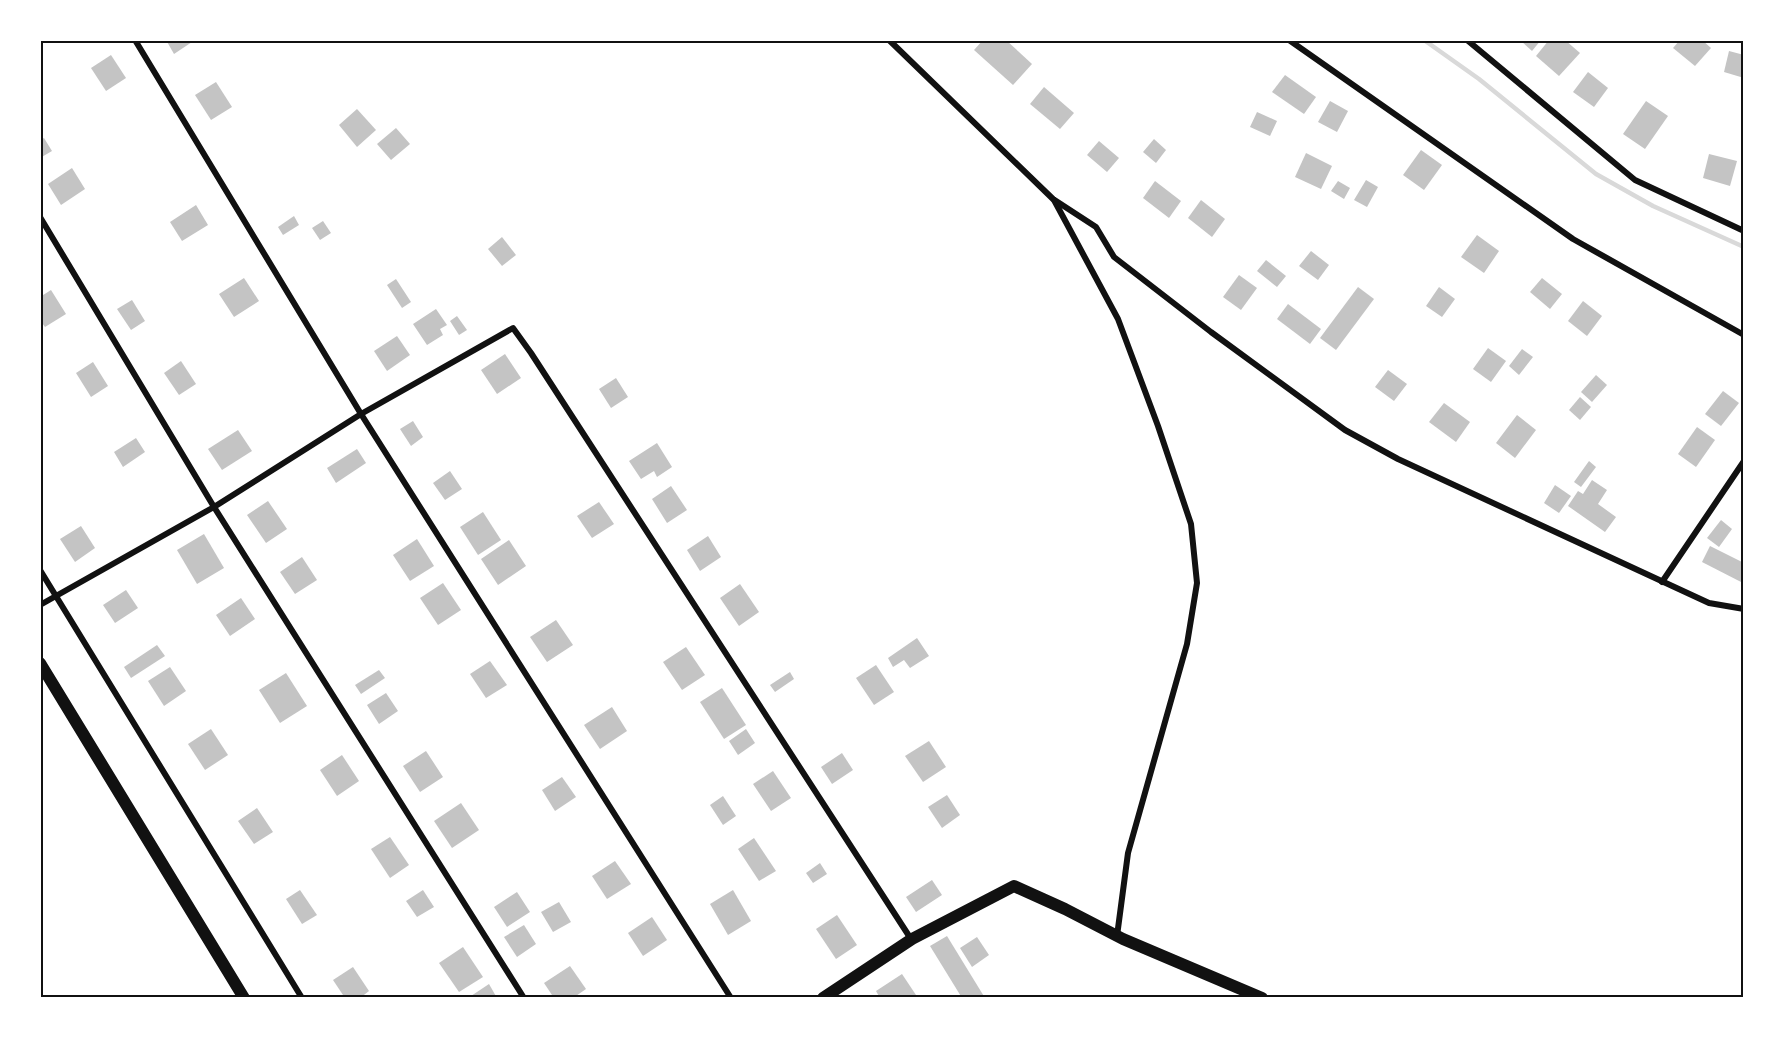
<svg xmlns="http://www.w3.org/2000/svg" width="1784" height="1038" font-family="'IBM Plex Sans',sans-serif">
<rect width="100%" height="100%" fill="#fff"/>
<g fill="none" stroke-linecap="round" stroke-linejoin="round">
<path stroke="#d9d9d9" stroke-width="4.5" d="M1424 40 1479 79 1596 174 1653 206 1744 247"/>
</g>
<g fill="#c4c4c4">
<path d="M166 40H195L174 54Z"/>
<path d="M983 40H1006L1032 64 1013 85 974 50Z"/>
<path d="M1520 40H1541L1532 51Z"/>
<path d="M1549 40H1565L1580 53 1559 76 1536 56Z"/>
<path d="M1680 40H1702L1711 48 1695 66 1673 48Z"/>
<path d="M1729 51 1744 55V78L1724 72Z"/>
<path d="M111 55 126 78 106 91 91 68Z"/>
<path d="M1588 72 1608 88 1594 107 1573 92Z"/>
<path d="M1285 75 1316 97 1304 114 1272 92Z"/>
<path d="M216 82 232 107 211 120 195 95Z"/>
<path d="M1044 87 1074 113 1060 129 1030 104Z"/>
<path d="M1330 101 1348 111 1337 132 1318 122Z"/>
<path d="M1646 101 1668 116 1645 149 1623 134Z"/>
<path d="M357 109 376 130 357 147 339 125Z"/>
<path d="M1257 112 1277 121 1270 136 1250 127Z"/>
<path d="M396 128 410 144 391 160 377 144Z"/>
<path d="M44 138 52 151 40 158V140Z"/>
<path d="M1154 139 1166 150 1156 163 1143 152Z"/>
<path d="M1099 141 1119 158 1107 172 1087 155Z"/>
<path d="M1421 150 1442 165 1424 190 1403 175Z"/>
<path d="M1306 153 1332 166 1321 189 1295 177Z"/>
<path d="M1709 154 1737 161 1730 186 1703 178Z"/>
<path d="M72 168 85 189 61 205 48 184Z"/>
<path d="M1366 180 1378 187 1367 207 1354 200Z"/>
<path d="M1155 181 1181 201 1169 218 1143 198Z"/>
<path d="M1338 181 1350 188 1344 199 1331 191Z"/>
<path d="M1201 200 1225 219 1212 237 1188 218Z"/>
<path d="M196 205 208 225 182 241 170 222Z"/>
<path d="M294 216 299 225 283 235 278 227Z"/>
<path d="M323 221 331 233 320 240 312 228Z"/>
<path d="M1477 235 1499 251 1484 273 1461 257Z"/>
<path d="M502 237 516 255 502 266 488 249Z"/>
<path d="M1311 251 1329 265 1318 280 1299 266Z"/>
<path d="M1266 260 1286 276 1277 287 1257 271Z"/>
<path d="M1239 275 1257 288 1241 310 1223 297Z"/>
<path d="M244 278 259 301 234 317 219 294Z"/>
<path d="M1542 278 1562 294 1550 309 1530 292Z"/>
<path d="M396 279 411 302 402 308 387 285Z"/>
<path d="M1358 287 1374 299 1336 350 1320 338Z"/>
<path d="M1439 287 1455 299 1442 317 1426 306Z"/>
<path d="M51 290 66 314 45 327 40 320V297Z"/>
<path d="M132 300 145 321 131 330 117 309Z"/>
<path d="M1583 301 1602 316 1587 336 1568 321Z"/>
<path d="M1288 304 1321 329 1310 344 1277 319Z"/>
<path d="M436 309 447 325 440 329 443 335 427 345 413 324Z"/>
<path d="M457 316 467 330 459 335 450 321Z"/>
<path d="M397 336 410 355 387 371 374 351Z"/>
<path d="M1488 348 1506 361 1491 382 1473 369Z"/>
<path d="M1522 349 1533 357 1519 375 1509 366Z"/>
<path d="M505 354 521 378 497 394 481 370Z"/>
<path d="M181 361 196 384 179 395 164 373Z"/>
<path d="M93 362 108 386 91 397 76 373Z"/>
<path d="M1388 370 1407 384 1394 401 1375 387Z"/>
<path d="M1596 375 1607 385 1592 402 1581 392Z"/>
<path d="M616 378 628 397 611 408 599 389Z"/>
<path d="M1723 391 1739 403 1721 426 1705 414Z"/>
<path d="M1580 397 1591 407 1580 420 1569 410Z"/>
<path d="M1444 403 1470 422 1456 442 1429 422Z"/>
<path d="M1517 415 1536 430 1515 458 1496 443Z"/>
<path d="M413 421 423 437 411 446 400 429Z"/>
<path d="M1697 427 1715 440 1696 467 1678 454Z"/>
<path d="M238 430 252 451 222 470 208 449Z"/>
<path d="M136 438 145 452 123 467 114 452Z"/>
<path d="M657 443 672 467 657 477 654 471 641 479 629 461Z"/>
<path d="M357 449 366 463 336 483 327 468Z"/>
<path d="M1589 461 1596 467 1581 487 1574 482Z"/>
<path d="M450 471 462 489 445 500 433 483Z"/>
<path d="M1592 480 1607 490 1598 504 1616 517 1605 532 1568 506 1578 491 1583 494Z"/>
<path d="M1555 485 1571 496 1559 513 1544 503Z"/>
<path d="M671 486 687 510 667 523 652 499Z"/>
<path d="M268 501 287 529 266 543 247 515Z"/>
<path d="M599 502 614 524 592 538 577 516Z"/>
<path d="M483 512 501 540 478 555 460 527Z"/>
<path d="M1721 520 1732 529 1719 547 1707 538Z"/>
<path d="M81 526 95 548 75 562 60 539Z"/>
<path d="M204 534 224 568 197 584 177 550Z"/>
<path d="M708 536 721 557 700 571 687 550Z"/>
<path d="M417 539 434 566 410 581 393 555Z"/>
<path d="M509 540 526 566 498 585 481 559Z"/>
<path d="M1710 546 1744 563 1743 583 1702 562Z"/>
<path d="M302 557 317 580 295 594 280 572Z"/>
<path d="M443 583 461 610 438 625 420 598Z"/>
<path d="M740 584 759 612 739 626 720 598Z"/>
<path d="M126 590 138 608 115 623 103 605Z"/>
<path d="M241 598 255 619 230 636 216 615Z"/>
<path d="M556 620 573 645 547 662 530 637Z"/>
<path d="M917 638 929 656 910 668 904 660 893 667 888 658Z"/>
<path d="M157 645 165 656 131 678 124 667Z"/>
<path d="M686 647 705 675 682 690 663 662Z"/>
<path d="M490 661 507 685 486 698 470 674Z"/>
<path d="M876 665 894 692 874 705 856 678Z"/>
<path d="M170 667 186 691 164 706 148 681Z"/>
<path d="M379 670 385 678 361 694 355 685Z"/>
<path d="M790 672 794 679 775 692 770 685Z"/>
<path d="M286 673 307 706 280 723 259 690Z"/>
<path d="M722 688 746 725 724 739 700 702Z"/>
<path d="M386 693 398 711 379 724 367 705Z"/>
<path d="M612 707 627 731 600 749 584 725Z"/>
<path d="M211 729 228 755 205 770 188 744Z"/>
<path d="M746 729 755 743 738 755 729 741Z"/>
<path d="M929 741 946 767 923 782 905 756Z"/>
<path d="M426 751 443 777 420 792 403 766Z"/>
<path d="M842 753 853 770 832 784 821 767Z"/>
<path d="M342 755 359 781 337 796 320 770Z"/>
<path d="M773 771 791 798 771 811 753 784Z"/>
<path d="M562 777 576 797 555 811 542 790Z"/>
<path d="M947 795 960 815 942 828 928 807Z"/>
<path d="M723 796 736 816 723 825 710 805Z"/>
<path d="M461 803 479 830 452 848 434 821Z"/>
<path d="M257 808 273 832 254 844 238 821Z"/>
<path d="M390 837 409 865 390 878 371 849Z"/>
<path d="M754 838 776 871 759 881 738 849Z"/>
<path d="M615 861 631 884 607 899 592 876Z"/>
<path d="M820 863 827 874 813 883 806 873Z"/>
<path d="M932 880 942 895 916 912 906 897Z"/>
<path d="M300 890 317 915 302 924 286 899Z"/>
<path d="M423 890 434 907 417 917 406 901Z"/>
<path d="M733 890 751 921 728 935 710 904Z"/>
<path d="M517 892 530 912 507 927 494 907Z"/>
<path d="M559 902 571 922 553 932 541 912Z"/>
<path d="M837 915 857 945 836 959 816 929Z"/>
<path d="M652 917 667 940 643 956 628 933Z"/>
<path d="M524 925 536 944 517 957 504 937Z"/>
<path d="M947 936 985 998H962L930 946Z"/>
<path d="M977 937 989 955 972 967 960 948Z"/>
<path d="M463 947 483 977 459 992 439 963Z"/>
<path d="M570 966 586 989 573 998H554L544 983Z"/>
<path d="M353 967 369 991 360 998H345L333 980Z"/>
<path d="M902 974 918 998H880L876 991Z"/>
<path d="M489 984 497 998H468Z"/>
</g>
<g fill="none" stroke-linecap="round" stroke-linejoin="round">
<g stroke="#111" stroke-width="6">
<path d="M135 40 361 414 731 998"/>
<path d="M889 40 1053 199 1096 227 1114 257 1211 332 1345 430 1398 459 1709 603 1744 609"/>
<path d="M1289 40 1573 239 1744 335"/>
<path d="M1467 40 1635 180 1744 231"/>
<path d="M1054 200 1118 319 1158 426 1191 524 1197 583 1187 644 1128 853 1117 936"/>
<path d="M40 217 214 507 524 998"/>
<path d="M40 570 302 998"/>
<path d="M1662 582 1744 461"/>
<path d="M40 605 214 507 361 414 513 328 531 353 911 939"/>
</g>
<g stroke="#111" stroke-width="12">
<path d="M40 663 244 998"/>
<path d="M823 998 912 939 1014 886 1065 909 1123 939 1262 998"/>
</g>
</g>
<rect width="1784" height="1038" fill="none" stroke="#ffffff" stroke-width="84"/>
<rect x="42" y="42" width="1700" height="954" fill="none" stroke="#111" stroke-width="2"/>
</svg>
